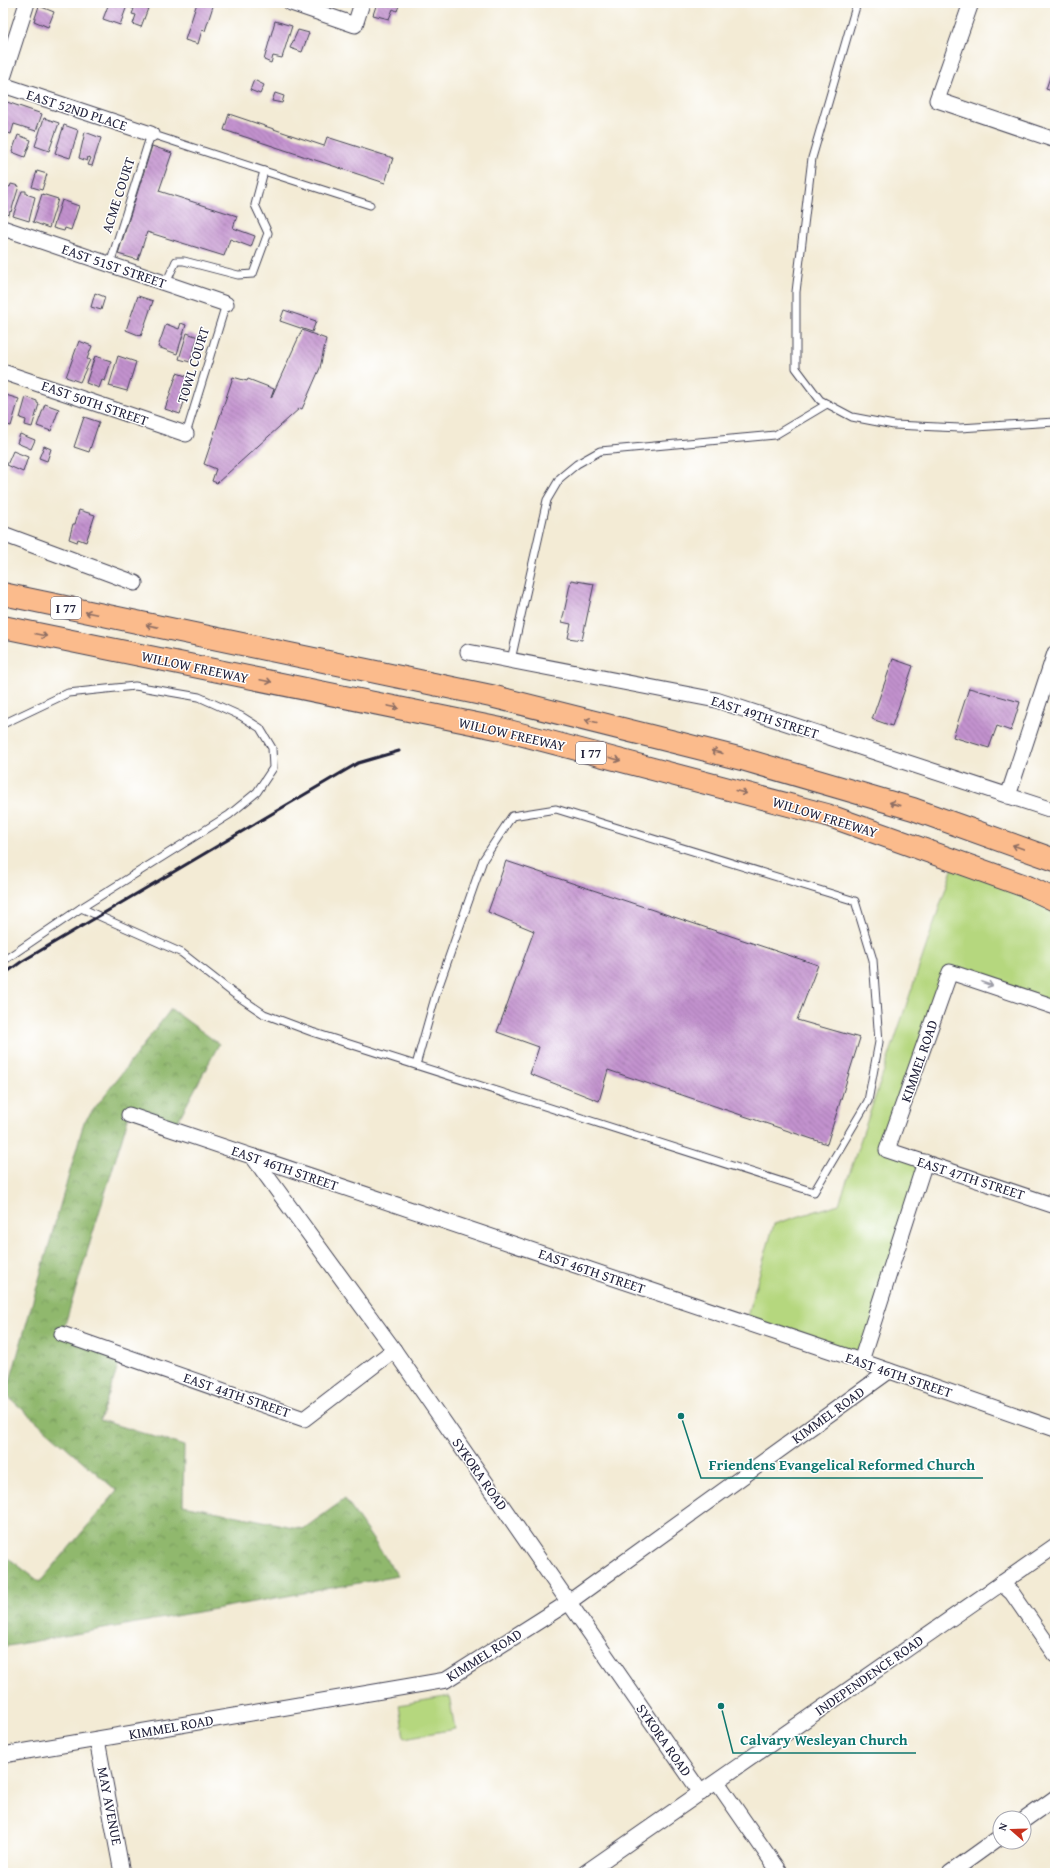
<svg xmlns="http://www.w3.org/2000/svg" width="1058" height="1876" font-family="'Gentium Book Plus',serif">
<defs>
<pattern id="forest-crowns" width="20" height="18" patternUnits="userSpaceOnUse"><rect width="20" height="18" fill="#90b86d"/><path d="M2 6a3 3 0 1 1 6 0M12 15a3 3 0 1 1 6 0" fill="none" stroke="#75955b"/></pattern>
<pattern id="building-back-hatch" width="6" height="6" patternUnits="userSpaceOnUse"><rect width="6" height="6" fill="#c292ce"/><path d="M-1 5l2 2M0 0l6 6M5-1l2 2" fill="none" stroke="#9d77a8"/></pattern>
</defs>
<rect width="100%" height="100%" fill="#fff"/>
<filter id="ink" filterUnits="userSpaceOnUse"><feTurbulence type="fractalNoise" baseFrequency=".025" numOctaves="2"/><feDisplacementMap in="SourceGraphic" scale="8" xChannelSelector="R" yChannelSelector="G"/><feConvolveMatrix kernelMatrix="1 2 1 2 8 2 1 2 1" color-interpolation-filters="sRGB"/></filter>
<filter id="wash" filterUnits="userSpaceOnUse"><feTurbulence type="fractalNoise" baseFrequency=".012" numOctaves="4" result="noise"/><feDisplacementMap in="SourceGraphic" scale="16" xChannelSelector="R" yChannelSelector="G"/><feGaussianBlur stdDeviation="0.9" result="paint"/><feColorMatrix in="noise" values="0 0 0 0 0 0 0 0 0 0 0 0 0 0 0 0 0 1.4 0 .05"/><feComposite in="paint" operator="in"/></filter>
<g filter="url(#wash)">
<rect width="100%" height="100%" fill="#f3ebd5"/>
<g fill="#b5d77e" stroke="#6c7c5c">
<path d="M955 861 1055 900V1007L950 972 888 1150 925 1162 861 1361 745 1323 774 1224 839 1204Z"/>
<path d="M449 1696 455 1729 404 1738 399 1705Z"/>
</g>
<path fill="url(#forest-crowns)" stroke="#596d54" d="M171 1009 219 1044 173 1130 129 1115 62 1334 122 1355 100 1420 184 1446 183 1505 303 1529 345 1499 398 1576 3 1647V1554L40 1582 117 1491 6 1395 84 1122Z"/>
<g id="blocks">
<g fill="url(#building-back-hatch)">
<path d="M109 3H128L120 25 103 19Z"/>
<path d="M133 3H150L141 27 133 24 136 15 132 14 134 9 131 8Z"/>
<path d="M197 3H214L205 31 202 30 198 44 185 40Z"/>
<path d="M377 3H400L397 11 393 9 389 19 373 15Z"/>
<path d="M39 6 54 12 48 27 34 21Z"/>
<path d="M275 21 292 26 282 58 273 56 271 63 264 60Z"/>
<path d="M298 30 309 33 302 52 290 48Z"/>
<path d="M1051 74 1055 75V92L1046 89Z"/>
<path d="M254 80 264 85 260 94 250 90Z"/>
<path d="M275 93 284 96 282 103 272 101Z"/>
<path d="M7 102 42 114 36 131 14 124 11 134 3 131V115Z"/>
<path d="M229 114 324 146 327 137 393 158 385 183 224 130Z"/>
<path d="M44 118 59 123 49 151 35 146Z"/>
<path d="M64 125 78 130 70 158 55 153Z"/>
<path d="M85 132 101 138 92 166 88 165 91 158 88 157 87 161 79 158Z"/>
<path d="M18 135 31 140 25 157 12 152Z"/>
<path d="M152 146 172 153 159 191 237 216 233 228 255 236 251 247 230 239 224 256 147 232 138 260 118 254Z"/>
<path d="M37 171 47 174 42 190 32 187Z"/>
<path d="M11 184 19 186 11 212 10 211 9 215 3 213V185L10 187Z"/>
<path d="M22 191H26V194L35 197 29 221 13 216Z"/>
<path d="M42 194 58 199 49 228 33 222Z"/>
<path d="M62 200 79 206 71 230 65 228 64 231 53 228Z"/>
<path d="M95 293 105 297 101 310 91 307Z"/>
<path d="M138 296 153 301 141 336 126 330Z"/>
<path d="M284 310 316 321 312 332 280 321Z"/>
<path d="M181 323 186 325 177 354 158 347 166 324 179 329Z"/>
<path d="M302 330 326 339 320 368 302 409 300 408 217 483 212 481 216 469 204 464 233 377 247 381 248 379 274 389 271 398Z"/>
<path d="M187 333 198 337 190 362 179 359Z"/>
<path d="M79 341 92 346 87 359 90 360 80 382 66 377Z"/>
<path d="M95 356 111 361 105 381 102 380 99 388 86 383Z"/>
<path d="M118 356 136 362 127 391 109 386Z"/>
<path d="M177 373 192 378 180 414 165 409Z"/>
<path d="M6 395 19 399 11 426 4 424 5 420 3 419V405Z"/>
<path d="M26 397 37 401V403L39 404 32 427 25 425 26 420 20 418Z"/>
<path d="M45 404 59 409 51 431 37 426Z"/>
<path d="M84 417 99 422 89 452 74 447Z"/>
<path d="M20 434 35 440 31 449 17 443Z"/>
<path d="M44 446 51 449 47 461 39 458Z"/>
<path d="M13 451 28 457 23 472 7 465Z"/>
<path d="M79 510 95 515 86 542 78 539 77 542 69 539 73 524H75Z"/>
<path d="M571 580 594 584 582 640 568 638 571 624 562 622Z"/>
<path d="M893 659 913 666 892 726 872 719Z"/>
<path d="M969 688 1020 702 1011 731 997 726 989 748 953 737Z"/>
<path d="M506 861 818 965 797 1020 860 1038 827 1144 608 1070 599 1101 530 1074 539 1047 497 1032 534 931 488 912Z"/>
</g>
</g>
</g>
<g filter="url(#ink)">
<use href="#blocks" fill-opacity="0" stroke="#414052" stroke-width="1"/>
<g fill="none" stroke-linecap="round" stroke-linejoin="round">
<g stroke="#414052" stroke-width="9">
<g id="lane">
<path d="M857 3 812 158 796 292V368L820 400 852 417 894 425 960 428 1055 422"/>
<path d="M264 171 370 205"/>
<path d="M110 264 151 134 264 171 255 205 268 233 253 274 238 275 184 261H176L166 283"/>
<path d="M186 434 226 304"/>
<path d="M511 660 547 500 560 478 577 464 600 451 775 435 827 404"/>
<path d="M3 724 68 693 135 686 199 697 241 716 260 728 272 748 273 768 257 792 229 815 81 908"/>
<path d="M3 961 81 908 182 953 233 993 264 1014 312 1032 814 1192 868 1101 879 1042 873 960 855 901 556 809 512 816 483 860 436 994 416 1065"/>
</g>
</g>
<g stroke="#414052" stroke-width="17">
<g id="street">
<path d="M291 3 355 25 362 3"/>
<path d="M971 3 937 100 1055 140"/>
<path d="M3 78 27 3"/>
<path d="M3 85 151 134"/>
<path d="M3 228 226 304"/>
<path d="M3 372 186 434"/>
<path d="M3 534 135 583"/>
<path d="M468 652 716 700 1055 811"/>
<path d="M1008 796 1055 653"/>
<path d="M1055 1007 950 972 887 1150 1055 1206"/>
<path d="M129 1115 861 1361 1055 1429"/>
<path d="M253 1157 394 1350 701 1793"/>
<path d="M62 1334 304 1419 394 1350"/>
<path d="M861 1361 925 1162"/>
<path d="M1001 1583 1012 1593 1055 1655"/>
<path d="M97 1740 122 1873"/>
<path d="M3 1755 446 1680 569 1602 889 1371"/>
<path d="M717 1782 780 1873"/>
<path d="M1024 1820 1055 1798"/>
<path d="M585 1873 1055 1546"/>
<path d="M950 1873 1000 1837"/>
</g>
</g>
<g stroke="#414052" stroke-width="24">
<g id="highway">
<path d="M3 594 491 696 742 759 913 809 1055 860"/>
<path d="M3 627 501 729 827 815 1028 887 1055 900"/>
</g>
</g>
<use href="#lane" stroke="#fff" stroke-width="7"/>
<use href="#street" stroke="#fff" stroke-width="15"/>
<use href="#highway" stroke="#fbbb8c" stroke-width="22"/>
<path stroke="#22223b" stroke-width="3" d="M3 975 21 962 358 763 399 751"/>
</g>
<defs><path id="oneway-shaft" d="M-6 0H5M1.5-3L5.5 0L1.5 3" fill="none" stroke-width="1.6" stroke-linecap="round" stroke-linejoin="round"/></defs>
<g stroke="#8e6e64">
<use href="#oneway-shaft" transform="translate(91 613) rotate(-168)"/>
<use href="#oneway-shaft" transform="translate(152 626) rotate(-169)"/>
<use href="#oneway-shaft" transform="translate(41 635) rotate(12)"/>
<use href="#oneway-shaft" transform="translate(266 681) rotate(12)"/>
<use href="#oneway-shaft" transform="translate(393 707) rotate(12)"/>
<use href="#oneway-shaft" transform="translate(591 721) rotate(-166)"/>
<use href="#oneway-shaft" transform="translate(717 752) rotate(-166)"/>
<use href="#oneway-shaft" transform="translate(615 759) rotate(15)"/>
<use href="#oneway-shaft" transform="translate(741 792) rotate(15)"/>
<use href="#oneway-shaft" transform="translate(895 804) rotate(-164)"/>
<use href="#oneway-shaft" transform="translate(1018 847) rotate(-160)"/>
</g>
<use stroke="#9c9ca7" href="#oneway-shaft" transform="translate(987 984) rotate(19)"/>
</g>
<g text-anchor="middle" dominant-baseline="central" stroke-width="3" stroke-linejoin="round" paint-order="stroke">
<g fill="#fff" stroke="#646476" stroke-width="1">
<rect x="51" y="597" width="30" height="22" rx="3"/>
<rect x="576" y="742" width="30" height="22" rx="3"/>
</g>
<g font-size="13" font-weight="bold" fill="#22223b">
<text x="66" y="608">I 77</text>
<text x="591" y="753">I 77</text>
</g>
<g font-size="14" fill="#22223b" stroke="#fff">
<text transform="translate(77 110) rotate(18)">EAST 52ND PLACE</text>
<text transform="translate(118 195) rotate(-72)">ACME COURT</text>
<text transform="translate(114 266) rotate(19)">EAST 51ST STREET</text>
<text transform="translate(193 365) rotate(-73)">TOWL COURT</text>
<text transform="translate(95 403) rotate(19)">EAST 50TH STREET</text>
<text transform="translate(195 667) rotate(12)">WILLOW FREEWAY</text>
<text transform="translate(765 717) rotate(18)">EAST 49TH STREET</text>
<text transform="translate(512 734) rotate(13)">WILLOW FREEWAY</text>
<text transform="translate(825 817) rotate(17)">WILLOW FREEWAY</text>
<text transform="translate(919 1061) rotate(-71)">KIMMEL ROAD</text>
<text transform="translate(285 1168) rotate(19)">EAST 46TH STREET</text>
<text transform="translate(971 1178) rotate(18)">EAST 47TH STREET</text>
<text transform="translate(592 1271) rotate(19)">EAST 46TH STREET</text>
<text transform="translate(899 1375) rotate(19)">EAST 46TH STREET</text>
<text transform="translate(237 1395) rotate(19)">EAST 44TH STREET</text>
<text transform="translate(828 1415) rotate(-36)">KIMMEL ROAD</text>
<text transform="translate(480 1474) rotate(55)">SYKORA ROAD</text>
<text transform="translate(484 1655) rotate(-32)">KIMMEL ROAD</text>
<text transform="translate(869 1675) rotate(-35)">INDEPENDENCE ROAD</text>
<text transform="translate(171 1727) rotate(-10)">KIMMEL ROAD</text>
<text transform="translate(664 1740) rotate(55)">SYKORA ROAD</text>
<text transform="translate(110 1806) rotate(79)">MAY AVENUE</text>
</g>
</g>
<path fill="none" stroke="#0f766e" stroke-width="1.5" d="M681 1416L701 1478H983M721 1706L733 1753H916"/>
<g fill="#0f766e" stroke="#fff" stroke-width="1.5">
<circle cx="681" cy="1416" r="4"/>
<circle cx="721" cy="1706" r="4"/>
</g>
<g font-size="15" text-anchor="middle" font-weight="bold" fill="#0f766e" stroke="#fff" stroke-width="3" stroke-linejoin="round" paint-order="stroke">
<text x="842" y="1470">Friendens Evangelical Reformed Church</text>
<text x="824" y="1745">Calvary Wesleyan Church</text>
</g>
<rect width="1058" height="1876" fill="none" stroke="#fff" stroke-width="16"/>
<g transform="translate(1012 1830) rotate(290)"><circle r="19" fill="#ffffff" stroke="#a7a7b1"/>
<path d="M0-3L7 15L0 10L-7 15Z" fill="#c8321e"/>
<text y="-6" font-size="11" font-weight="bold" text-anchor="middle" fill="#22223b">N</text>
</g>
</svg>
